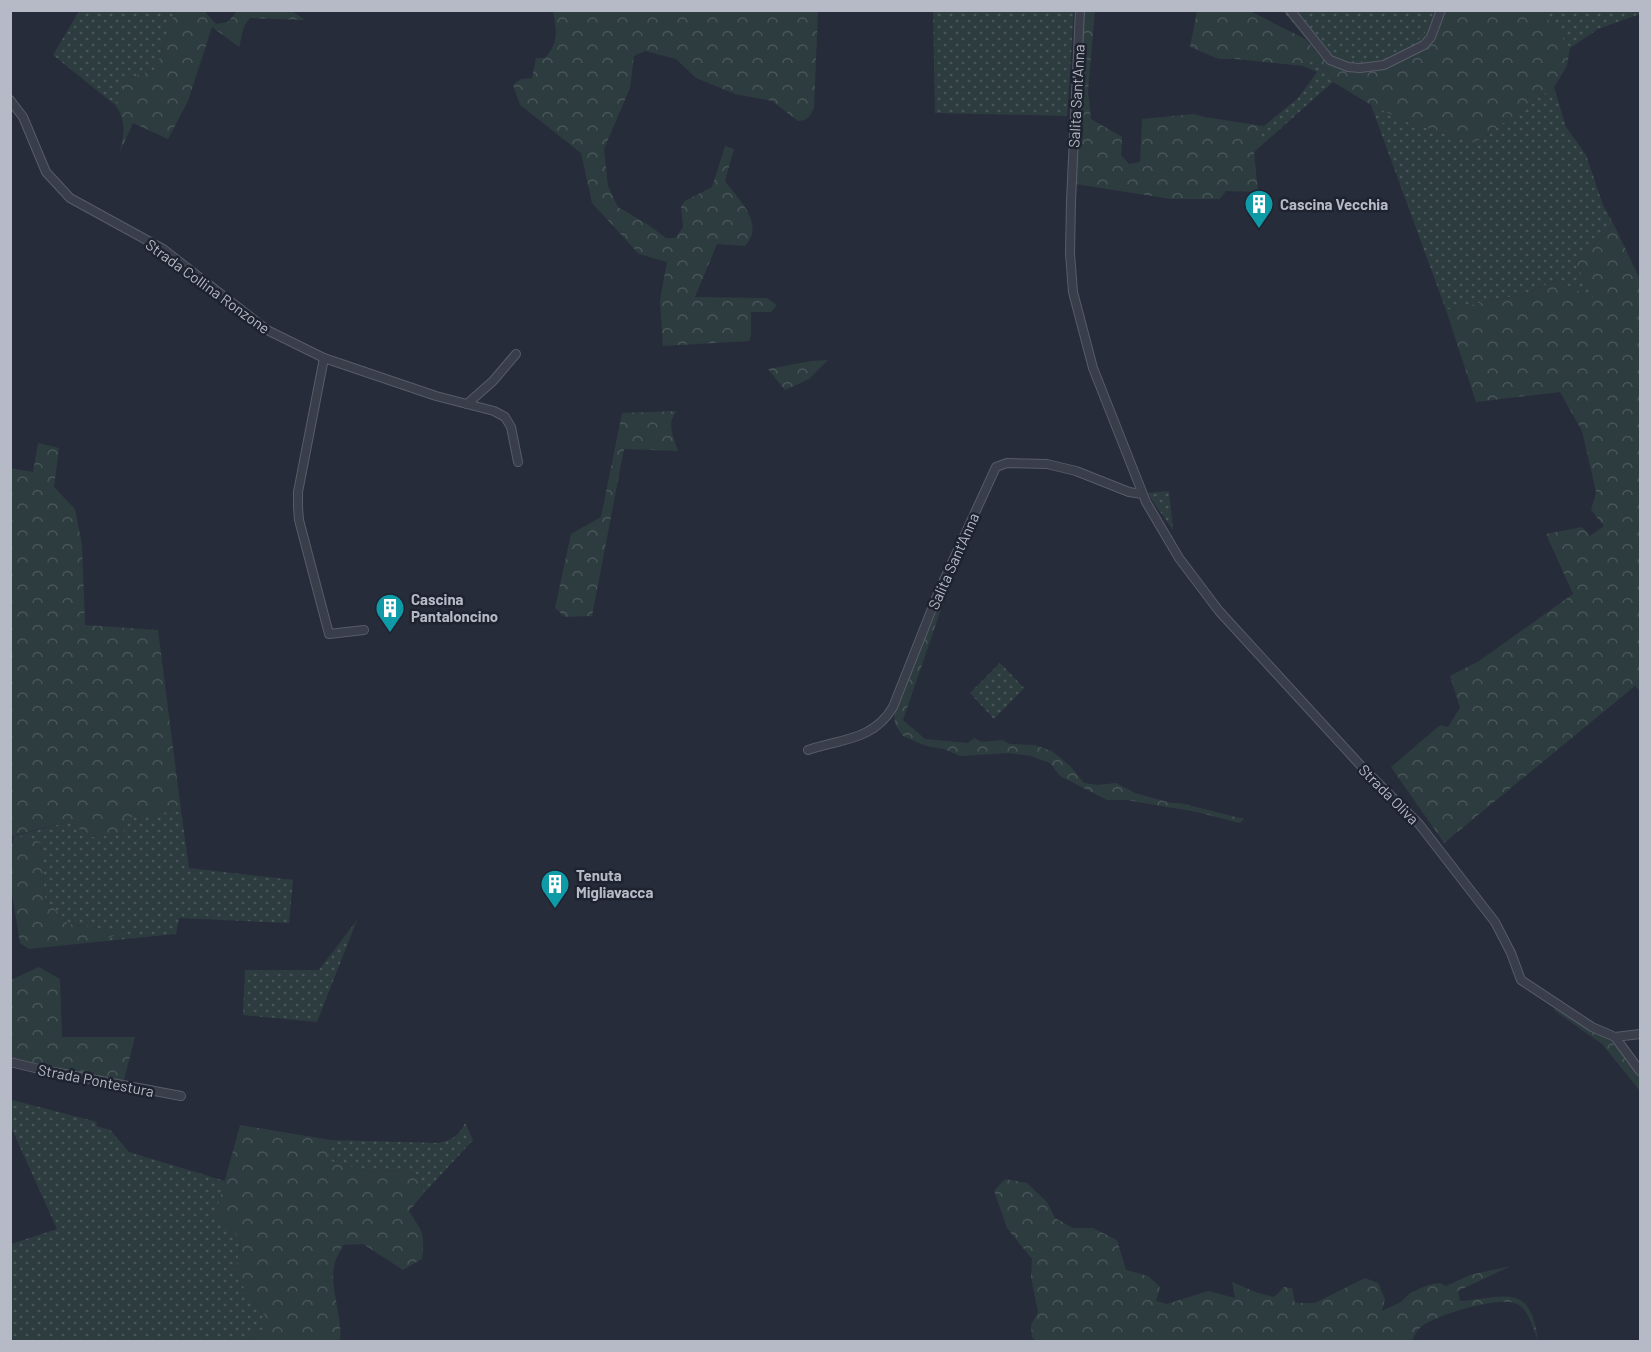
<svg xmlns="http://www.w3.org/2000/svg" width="1651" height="1352" font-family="Barlow,sans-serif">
<defs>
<pattern id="green-dots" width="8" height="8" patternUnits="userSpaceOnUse" patternTransform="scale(1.5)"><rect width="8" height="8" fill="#2d3c3f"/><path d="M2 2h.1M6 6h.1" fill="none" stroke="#495659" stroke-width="1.8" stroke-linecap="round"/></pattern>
<pattern id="forest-crowns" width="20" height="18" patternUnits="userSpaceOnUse" patternTransform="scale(1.5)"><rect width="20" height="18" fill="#2d3c3f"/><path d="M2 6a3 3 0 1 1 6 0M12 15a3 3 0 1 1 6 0" fill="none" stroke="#495659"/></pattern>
</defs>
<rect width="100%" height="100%" fill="#272c3a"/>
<g fill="url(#green-dots)">
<path d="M1640 10V14L1598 29 1570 48 1541 11Z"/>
<path d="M79 11H175L156 69 127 79 115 105 53 55Z"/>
<path d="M933 11H1074L1067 116 935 113Z"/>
<path d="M1283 11H1441C1434 21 1422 41 1411 47 1401 53 1368 63 1356 62 1340 60 1342 51 1320 56L1333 82 1254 152 1264 126 1298 98 1317 72 1303 66 1320 56Z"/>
<path d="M1554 87 1566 127 1586 155 1603 205 1614 225 1576 263 1594 299 1556 280 1528 293 1446 310 1371 105 1412 124 1476 142Z"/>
<path d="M1169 491 1173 530 1147 493Z"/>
<path d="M1000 663 1024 688 994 719 970 693Z"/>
<path d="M181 810 189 868 293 880 289 923 179 918 176 934 96 942 131 929H106L68 924 45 898 40 842 14 836 68 822 92 837 124 833 120 819Z"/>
<path d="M357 920 317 1022 243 1015 245 970H319Z"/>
<path d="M12 1100 97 1122 96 1126 110 1130 129 1152 225 1181 216 1213 241 1240 235 1275 267 1319 265 1328 243 1341 11 1342V1244L57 1229 11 1127Z"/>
<path d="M465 1123 473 1140 424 1193 418 1175 402 1171 371 1172 326 1160 331 1140 439 1143C453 1139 459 1136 465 1123Z"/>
</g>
<g fill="url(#forest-crowns)">
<path d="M1541 10 1570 48 1567 66 1554 87 1476 142 1412 124 1371 105 1333 82 1320 57 1303 66 1235 59H1219L1190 47 1197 11H1250L1305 39 1320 56 1337 54 1356 62 1377 59 1412 47 1432 25 1441 11Z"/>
<path d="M175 11H204L216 24 228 22 237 11H292L305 20 250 18 244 26 239 47 212 27 188 101 168 139 133 123 119 154C124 138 127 120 115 105L127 79 156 69Z"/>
<path d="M553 11H818L814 108C810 116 808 121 798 121L772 101 735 94 696 78 676 59 645 51 634 56 630 88 604 149 608 186 618 207 647 224 666 238H675L683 227 681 206 685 201 712 187 725 146 734 149 725 181C738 199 766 224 745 246L717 244 695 297 767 298 777 305 771 312H751V335L749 341 663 346 660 300 667 262 639 254 592 203 581 153 520 105 513 85 521 79 532 78 536 58H545C560 40 556 32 553 11Z"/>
<path d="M1083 11H1095L1088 91 1091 119 1122 137 1121 155 1129 164 1140 162 1142 119 1194 114 1204 117 1264 126 1254 152 1258 192 1226 191 1220 199H1171L1075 184Z"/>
<path d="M1614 225 1640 279V691L1635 686 1444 843 1391 767 1440 725 1448 727 1460 708 1450 676 1479 661 1573 594 1546 534 1582 527 1590 536 1604 526 1591 510 1596 492 1582 431 1560 392 1476 402 1446 310 1528 293 1556 280 1593 298 1576 263Z"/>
<path d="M828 360 809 379 785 390 768 369 811 361Z"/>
<path d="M677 411C666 423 673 436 678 451L624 449 592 616 565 617 555 608 571 534 601 517 622 413Z"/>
<path d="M38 443 59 448 54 487 75 509 82 545 85 625 158 630 181 810 121 819 124 833 92 837 68 822 15 835 40 842 45 898 68 924 106 929H133L96 942 29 949 20 943C15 909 5 871 14 836L10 835V468L33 472Z"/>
<path d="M946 588V595L903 720 925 739 968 743 974 738 982 742 1002 740 1010 744 1034 745 1052 751 1070 766 1084 783 1098 785 1116 783 1135 793 1171 803H1180L1244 819 1240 823 1197 812 1126 800H1107L1060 776 1050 763 1031 756 1008 753 960 756 944 749 926 746 903 736 895 724 894 712Z"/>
<path d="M39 967 60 979 62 1037H135L121 1091 11 1064V980Z"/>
<path d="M1554 1008 1611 1041 1640 1076V1091L1602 1044 1555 1011Z"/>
<path d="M240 1125 331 1140 327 1160 371 1172 402 1171 418 1175 424 1193 409 1211C423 1233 425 1233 422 1259L403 1270 363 1244 343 1245C341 1250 337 1256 335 1262 328 1285 343 1316 340 1341H243L265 1328 267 1319 235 1275 241 1240 216 1213Z"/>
<path d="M1005 1179 1027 1183 1047 1202 1055 1218 1073 1228H1093L1117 1240 1126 1270 1148 1276 1160 1287 1156 1301 1167 1304 1208 1291 1235 1298 1232 1282 1258 1293 1274 1297 1284 1287 1292 1288 1295 1303H1315L1365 1278 1378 1283 1385 1299 1382 1311 1401 1302 1410 1293 1428 1285 1440 1283 1446 1286 1470 1275 1511 1266 1458 1291 1460 1301C1504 1298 1530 1281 1538 1340 1533 1328 1529 1310 1517 1304 1500 1295 1437 1315 1422 1326 1417 1330 1414 1335 1412 1341H1036L1032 1337 1031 1325 1038 1312 1031 1277 1032 1259 1007 1228 994 1191Z"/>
</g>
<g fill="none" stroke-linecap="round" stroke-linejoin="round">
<g stroke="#585c69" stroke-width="10">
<g id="minor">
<path d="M1080 10 1071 201 1070 253 1073 292 1093 368 1146 502 1179 558 1219 611 1363 768 1419 824 1495 922 1511 953 1521 980 1592 1027 1615 1037 1640 1071"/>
<path d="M1290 10 1330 60 1348 67 1360 68 1384 65 1424 45 1431 37 1441 10"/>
<path d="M10 100 23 117 46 172 70 198 163 249 267 330 324 358 436 396 494 411 505 417 511 427 518 462"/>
<path d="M324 358 298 492V507L299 520 329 634 364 630"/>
<path d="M467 404 493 381 516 354"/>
<path d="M808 750C841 739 874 740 893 707L939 591 996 467 1007 463 1047 464 1076 471 1129 492 1142 494"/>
<path d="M1615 1037 1640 1034"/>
<path d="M10 1062 43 1070 181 1096"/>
</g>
</g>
<use href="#minor" stroke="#3a3e4b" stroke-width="8"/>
</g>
<defs>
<g id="building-pin" transform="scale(1.5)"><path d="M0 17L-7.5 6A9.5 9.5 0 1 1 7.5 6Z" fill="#0f9aa8" stroke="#1f2330"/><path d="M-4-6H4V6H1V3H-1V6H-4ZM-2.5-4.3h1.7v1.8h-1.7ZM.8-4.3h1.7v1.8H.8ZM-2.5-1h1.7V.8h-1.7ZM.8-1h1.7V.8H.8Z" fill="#fff"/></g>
</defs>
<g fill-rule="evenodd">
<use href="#building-pin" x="1259" y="204"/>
<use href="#building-pin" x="390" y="608"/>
<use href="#building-pin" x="555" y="884"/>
</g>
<g text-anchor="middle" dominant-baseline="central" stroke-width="5" stroke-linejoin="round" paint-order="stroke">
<g font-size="15" fill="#b6bac6" stroke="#1f2330">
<text transform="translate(1076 96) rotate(-87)">Salita Sant'Anna</text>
<text transform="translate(208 286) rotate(36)">Strada Collina Ronzone</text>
<text transform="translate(953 561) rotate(-66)">Salita Sant'Anna</text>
<text transform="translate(1389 794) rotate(45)">Strada Oliva</text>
<text transform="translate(96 1080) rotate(11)">Strada Pontestura</text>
</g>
<g font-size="15" font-weight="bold" fill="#b6bac6" stroke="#1f2330" text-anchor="start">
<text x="1280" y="204">Cascina Vecchia</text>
<text x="411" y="599">Cascina<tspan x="411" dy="17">Pantaloncino</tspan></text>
<text x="576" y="875">Tenuta<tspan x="576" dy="17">Migliavacca</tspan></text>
</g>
</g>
<rect width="1651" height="1352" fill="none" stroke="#b6bac6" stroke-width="24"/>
</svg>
